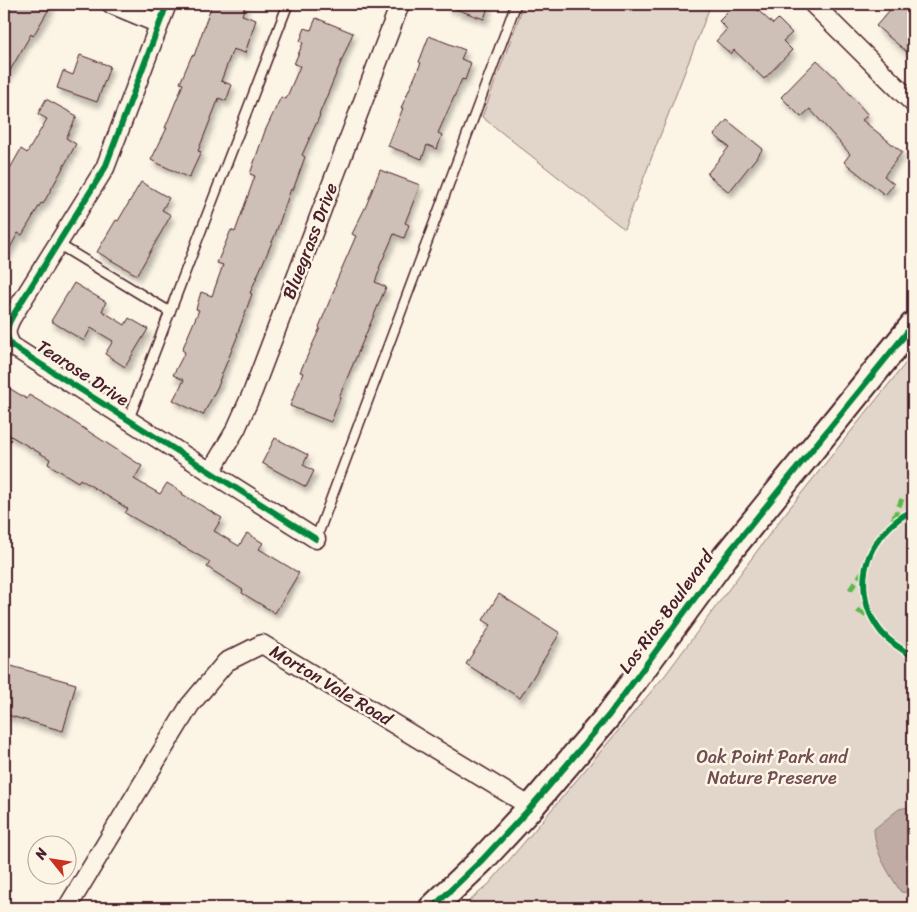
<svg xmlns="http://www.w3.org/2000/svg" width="917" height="912" font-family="Sriracha,sans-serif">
<defs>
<filter id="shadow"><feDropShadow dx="3" dy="5.5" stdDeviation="2.5" flood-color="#0004"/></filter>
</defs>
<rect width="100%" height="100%" fill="#fcf5e5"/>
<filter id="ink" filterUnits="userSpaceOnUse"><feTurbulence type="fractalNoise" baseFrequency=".02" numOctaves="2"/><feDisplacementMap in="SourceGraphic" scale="10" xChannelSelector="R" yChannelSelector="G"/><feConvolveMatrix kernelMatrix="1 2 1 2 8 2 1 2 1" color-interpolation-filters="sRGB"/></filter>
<g filter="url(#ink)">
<g fill="#e2d5ca" stroke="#967a7a">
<path d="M524 4H711L624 229 482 117Z"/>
<path d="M913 354V908H461L489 884 666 674 780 520Z"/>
</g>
<path fill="#c0aca5" stroke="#917474" d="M913 806V893L901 892C888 872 875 853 874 829L899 809Z"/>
<g fill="#cfc0b7" stroke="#4a1f2b" filter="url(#shadow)">
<path d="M4 4H52L33 36 31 34 4 81Z"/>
<path d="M212 4H246L242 15 256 20 245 53 233 49 221 81 232 85 226 101 219 98 198 151 201 152 189 178 151 160 167 128H165L183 84 180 83 192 55 194 56Z"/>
<path d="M447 4H489L484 19 447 6Z"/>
<path d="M736 4H751L773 24 778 19 792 33 783 41 792 50 764 79 734 50 731 54 716 41 727 29 719 21Z"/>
<path d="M895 4H909L913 8V57L876 26Z"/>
<path d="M316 18 353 33 319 115H320L302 155 305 157 293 190 291 189 275 235 250 293 252 294 237 335H238L219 381 220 382 203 415 173 400 184 380 173 375 185 352 182 350 199 310 196 309 201 292 212 296 223 265 217 263 231 230 235 232 255 176 250 174 265 131 281 97 286 99 300 66 294 64 303 43 300 41 305 28 311 30Z"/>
<path d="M429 36 465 50 461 59 471 63 465 80 462 79 438 133 442 135 437 149 427 145 422 159 388 146 403 108H401L421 63 419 62Z"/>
<path d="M80 55 110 66 97 102 57 88 63 71 73 75Z"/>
<path d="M817 60 838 80 868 115 862 120 902 152 884 176 894 184 885 195 844 162 850 154 810 109 801 117 781 97Z"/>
<path d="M46 99 77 116 66 138 76 144 43 204 41 203 22 235 18 233 4 259V179L21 149 27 153 47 119 38 114Z"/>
<path d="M727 120 763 149 729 192 707 174 729 147 714 135Z"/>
<path d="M380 170 420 185 405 223 409 225 404 238 394 234 379 268 380 269 375 282 386 287 339 397 340 398 331 422 290 406 303 373 300 372 320 328 319 327 336 285 335 284 356 236 352 234 366 206Z"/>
<path d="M141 182 169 198 162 210 171 215 137 275 97 252 116 220 118 221Z"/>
<path d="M74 283 106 302 102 311 125 325 129 318 148 329 125 367 105 354 113 341 91 328 84 341 51 321Z"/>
<path d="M4 385 27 399 29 395 63 415 142 466 134 479 160 494 167 483 183 493 182 494 222 518 214 531 239 546 247 533 263 543 259 549 299 573 275 613 242 593 243 590 207 567 210 562 125 513 128 509 80 479 78 482 48 464 50 459 4 432Z"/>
<path d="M275 438 308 455 303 465 314 471 306 487 262 463Z"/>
<path d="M499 594 560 633 520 698 466 664 491 625 483 620Z"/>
<path d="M4 664 76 684 63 731 4 714Z"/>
</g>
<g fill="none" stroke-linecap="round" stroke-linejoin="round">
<g stroke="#4a1f2b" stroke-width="12">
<g id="lane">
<path d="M58 244 170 312"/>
<path d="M128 421 288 4"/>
<path d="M316 539 516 4"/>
</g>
</g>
<g stroke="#4a1f2b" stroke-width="21">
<g id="street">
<path d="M111 4 159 24"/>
<path d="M167 4 105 168 12 317C6 328 4 335 12 346L316 539"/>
<path d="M813 4 913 103"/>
<path d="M210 473 236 429 253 391 400 4"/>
<path d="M67 908 190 705 226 662 262 644 531 807"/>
</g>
</g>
<g stroke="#4a1f2b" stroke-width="29">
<path id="secondary" d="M432 908 482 860 531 807 609 715 725 557 913 325"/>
</g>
<use href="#lane" stroke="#fcf5e5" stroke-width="9"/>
<use href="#street" stroke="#fcf5e5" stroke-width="18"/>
<use href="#secondary" stroke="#fcf5e5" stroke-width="25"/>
<g stroke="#58b947" stroke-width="5" stroke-dasharray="10 5" stroke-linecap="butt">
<path d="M893 520 902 499"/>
<path d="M850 590 864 570"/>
<path d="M857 610 873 619"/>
</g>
<g stroke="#fcf5e5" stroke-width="9">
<g id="cycleway">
<path d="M167 4 105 168 12 317C6 328 4 335 12 346L316 539"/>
<path d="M913 511C897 517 886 529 876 543 858 571 861 608 882 633 891 643 902 650 913 656"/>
<path d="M432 908 482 860 531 807 609 715 725 557 913 325"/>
</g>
</g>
<use href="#cycleway" stroke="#00873e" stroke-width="6"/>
</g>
</g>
<g text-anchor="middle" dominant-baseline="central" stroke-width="5" stroke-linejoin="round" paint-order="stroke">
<g font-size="18" fill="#4a1f2b" stroke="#fcf5e5">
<text transform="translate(310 241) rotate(-69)">Bluegrass Drive</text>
<text transform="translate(83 373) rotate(33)">Tearose Drive</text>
<text transform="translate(666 612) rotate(-54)">Los Rios Boulevard</text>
<text transform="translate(331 685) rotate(31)">Morton Vale Road</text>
</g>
<g font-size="18" fill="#704c53" stroke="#fcf5e5">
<text x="772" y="757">Oak Point Park and<tspan x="772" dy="21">Nature Preserve</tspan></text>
</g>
</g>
<rect width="917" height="912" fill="none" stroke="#fcf5e5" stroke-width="20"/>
<rect x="10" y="10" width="897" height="892" fill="none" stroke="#4a1f2b" stroke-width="2" filter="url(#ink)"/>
<g transform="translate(52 860) rotate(300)"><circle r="24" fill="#fcf5e5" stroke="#b59f9b"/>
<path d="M0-4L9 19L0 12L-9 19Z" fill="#c8321e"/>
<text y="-8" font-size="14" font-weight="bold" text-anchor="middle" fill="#4a1f2b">N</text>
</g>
</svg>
